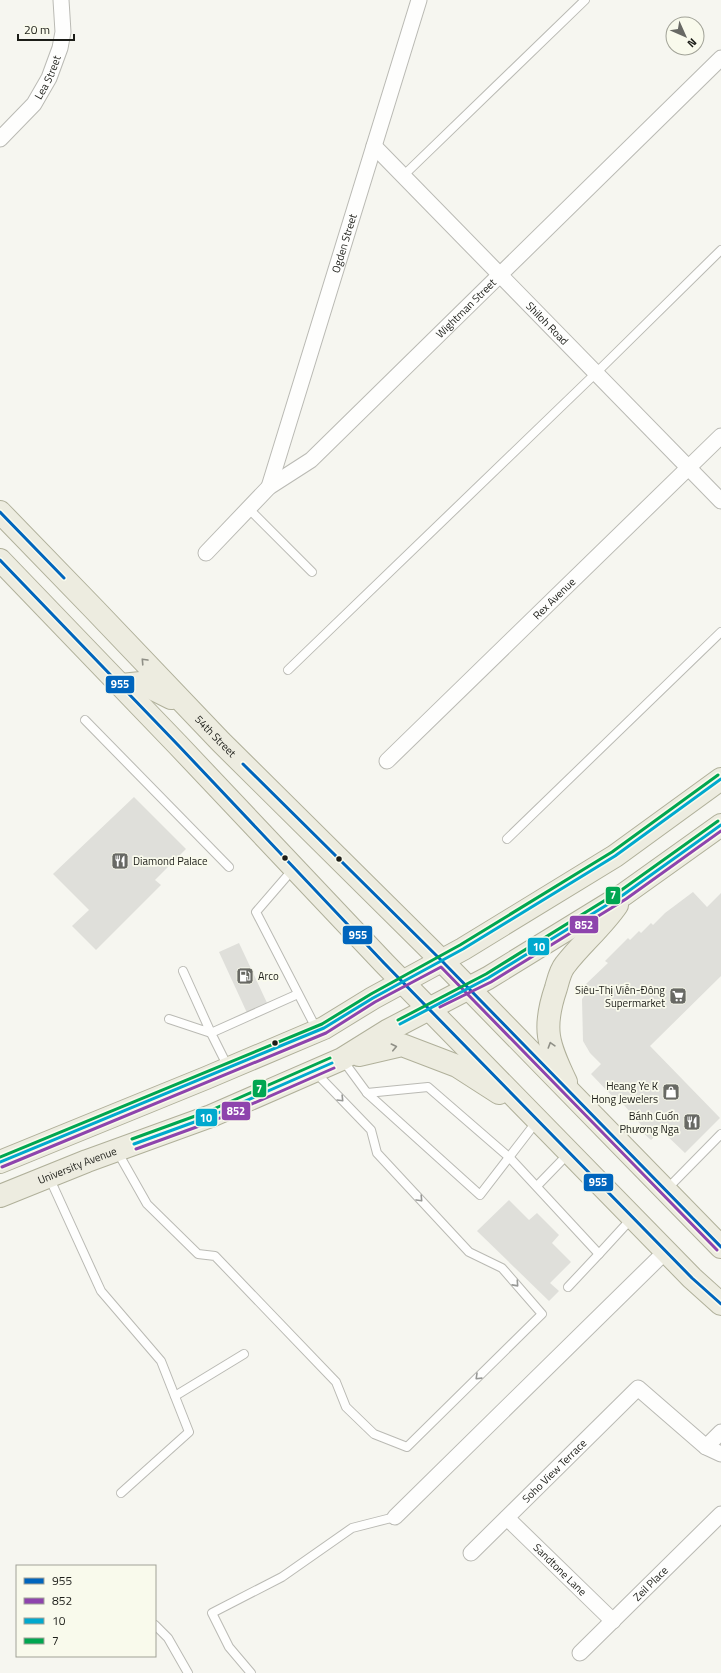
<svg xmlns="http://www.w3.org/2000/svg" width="721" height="1673" font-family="'Titillium Web',sans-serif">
<rect width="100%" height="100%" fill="#f6f6f0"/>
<g fill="#dfdfda">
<path d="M134 797 186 849 155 880 161 885 96 950 72 926 89 910 53 874Z"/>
<path d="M693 892 707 907 721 893V976L650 1046 720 1118 685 1153 661 1130 651 1140 639 1129 642 1126 618 1098 616 1100 591 1074 601 1064 590 1053 583 1041 582 999 585 995 586 984 608 963 605 961 628 938 630 940 639 931 641 933 651 923 653 925 665 913Z"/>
<path d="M239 943 268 1005 248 1015 219 952Z"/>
<path d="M509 1200 529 1220 537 1213 559 1235 552 1243 571 1262 550 1283 559 1291 549 1301 477 1231Z"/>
</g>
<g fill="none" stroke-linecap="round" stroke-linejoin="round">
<g stroke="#babab4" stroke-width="10">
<g id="lane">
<path d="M403 176 585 0"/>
<path d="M249 509 312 572"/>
<path d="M288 670 596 373 721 250"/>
<path d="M85 720 229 867"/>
<path d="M507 839 721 632"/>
<path d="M294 868 256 912 317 1030"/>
<path d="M169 1019 211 1033 183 971"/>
<path d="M342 1059 367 1093 428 1087 510 1158 599 1254 632 1218"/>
<path d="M228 1067 211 1033 298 994"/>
<path d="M367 1093 480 1195 537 1121"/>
<path d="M117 1151 147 1204 198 1254 215 1256 336 1382 346 1407 374 1434 407 1447 542 1314 502 1268 469 1252 377 1153 371 1130 316 1073"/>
<path d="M49 1177 101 1291 161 1361 189 1432 121 1493"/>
<path d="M537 1186 569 1153"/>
<path d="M666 1190 721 1134"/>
<path d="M568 1287 599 1254"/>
<path d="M175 1396 244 1354"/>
<path d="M155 1625 168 1638 188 1673"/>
<path d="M251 1673 229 1647 212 1613 282 1577 352 1528 395 1517"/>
</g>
</g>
<g stroke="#babab4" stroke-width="17">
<g id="street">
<path id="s1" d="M0 139 34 104 49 78 60 48 63 32 61 0"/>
<path id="s2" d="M374 146 721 501"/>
<path id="s3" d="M269 487 419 0"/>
<path id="s4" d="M206 553 269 487 311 460 721 58"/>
<path id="s5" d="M387 761 721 436"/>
<path d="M706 1447 721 1432"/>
<path d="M395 1517 666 1251"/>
<path id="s6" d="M507 1518 613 1621"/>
<path id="s7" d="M471 1553 638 1388 706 1447 721 1454"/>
<path id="s8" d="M580 1653 721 1514"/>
</g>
</g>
<g stroke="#b0b09a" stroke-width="24">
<g id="primary">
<path id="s9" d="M0 512 95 610 221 742 442 961 721 1247"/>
<path d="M0 560 178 745 384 963 692 1278 721 1304"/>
<path d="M121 685 141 683 171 698"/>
<path d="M359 1055 402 1045 457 1066 499 1093"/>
<path d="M566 1082C548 1044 542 1029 556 988 558 981 560 971 565 965 581 944 602 927 617 905"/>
<path d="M0 1162 206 1078 324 1028 373 998 463 949 615 856 721 779"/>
<path id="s10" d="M0 1196 87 1161 211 1116 342 1059 387 1031 488 978 623 895 721 825"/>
</g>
</g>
<use href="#lane" stroke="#fefefd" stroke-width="8"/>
<use href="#street" stroke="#fefefd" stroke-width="15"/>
<use href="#primary" stroke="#edece0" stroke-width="22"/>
<g stroke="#f9faec" stroke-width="6">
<g id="bus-1">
<path d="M0 512 64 578"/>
<path d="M0 560 178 745 384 963 692 1278 721 1304"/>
<path d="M243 764 442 961 721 1247"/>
</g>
</g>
<g stroke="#f9faec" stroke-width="6">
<g id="bus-2">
<path d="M440 1007 491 982 626 899 721 831"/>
<path d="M136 1149 213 1121 334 1068"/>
<path d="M2 1167 326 1033 375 1002 441 967 717 1250"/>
</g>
</g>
<g stroke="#f9faec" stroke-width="6">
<g id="bus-3">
<path d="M400 1024 488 978 623 895 721 825"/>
<path d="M134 1144 211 1116 332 1063"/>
<path d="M0 1162 324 1028 373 998 463 949 615 856 721 779"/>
</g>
</g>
<g stroke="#f9faec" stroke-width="6">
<g id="bus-4">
<path d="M398 1020 486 974 620 891 718 821"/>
<path d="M132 1139 209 1111 330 1058"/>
<path d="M0 1157 322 1024 371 994 460 945 612 852 718 775"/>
</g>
</g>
<use href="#bus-1" stroke="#0065bd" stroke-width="3"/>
<use href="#bus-2" stroke="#8e44ad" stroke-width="3"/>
<use href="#bus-3" stroke="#00a9ce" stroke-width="3"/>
<use href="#bus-4" stroke="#00a651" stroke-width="3"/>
</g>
<defs><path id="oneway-chevron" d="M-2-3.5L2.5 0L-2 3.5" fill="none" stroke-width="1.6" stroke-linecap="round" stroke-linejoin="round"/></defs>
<g stroke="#8f8f86">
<use href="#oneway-chevron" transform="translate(144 661) rotate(-133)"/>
<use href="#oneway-chevron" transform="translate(551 1045) rotate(-107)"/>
<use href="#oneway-chevron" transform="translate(394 1047) rotate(-13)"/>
</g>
<g stroke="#989996">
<use href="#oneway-chevron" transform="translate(341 1099) rotate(46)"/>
<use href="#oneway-chevron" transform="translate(420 1199) rotate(47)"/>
<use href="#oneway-chevron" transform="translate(516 1284) rotate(48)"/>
<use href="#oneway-chevron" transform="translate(478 1377) rotate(136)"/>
</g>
<defs>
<g id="restaurant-square" transform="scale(0.9)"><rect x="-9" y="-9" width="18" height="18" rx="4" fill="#686964" stroke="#f9faec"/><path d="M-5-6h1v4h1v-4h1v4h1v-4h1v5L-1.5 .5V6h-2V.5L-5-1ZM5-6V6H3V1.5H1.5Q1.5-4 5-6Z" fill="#fff"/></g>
<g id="fuel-square" transform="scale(0.9)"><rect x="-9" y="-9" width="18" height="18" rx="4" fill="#686964" stroke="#f9faec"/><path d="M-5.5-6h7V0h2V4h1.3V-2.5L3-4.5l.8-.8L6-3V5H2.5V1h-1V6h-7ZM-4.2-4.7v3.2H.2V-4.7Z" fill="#fff"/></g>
<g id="supermarket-square" transform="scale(0.9)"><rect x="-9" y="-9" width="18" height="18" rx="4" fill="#686964" stroke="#f9faec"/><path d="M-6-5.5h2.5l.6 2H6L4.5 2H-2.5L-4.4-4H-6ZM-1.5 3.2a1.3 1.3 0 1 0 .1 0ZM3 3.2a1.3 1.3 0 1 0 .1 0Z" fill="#fff"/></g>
<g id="shop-square" transform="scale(0.9)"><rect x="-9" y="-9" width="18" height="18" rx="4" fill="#686964" stroke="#f9faec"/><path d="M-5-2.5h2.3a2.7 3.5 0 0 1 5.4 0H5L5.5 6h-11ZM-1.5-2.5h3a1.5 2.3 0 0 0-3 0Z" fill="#fff"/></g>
</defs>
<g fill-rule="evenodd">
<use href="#restaurant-square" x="120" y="861"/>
<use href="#fuel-square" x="245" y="976"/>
<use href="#supermarket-square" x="678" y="996"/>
<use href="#shop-square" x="671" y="1092"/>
<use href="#restaurant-square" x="692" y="1122"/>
</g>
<g fill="#1c1d18" stroke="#f9faec" stroke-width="1.5">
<circle cx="285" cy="858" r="3.5"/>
<circle cx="339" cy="859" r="3.5"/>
<circle cx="275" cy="1043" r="3.5"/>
</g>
<g text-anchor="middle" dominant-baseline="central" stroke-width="3.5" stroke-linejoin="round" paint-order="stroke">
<g font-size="11" fill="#1c1d18" stroke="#f9faec">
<text stroke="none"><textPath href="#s1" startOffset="79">Lea Street</textPath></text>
<text stroke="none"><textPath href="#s3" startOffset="255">Ogden Street</textPath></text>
<text stroke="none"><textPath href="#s4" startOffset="358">Wightman Street</textPath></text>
<text stroke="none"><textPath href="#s2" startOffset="248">Shiloh Road</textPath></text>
<text stroke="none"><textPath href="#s5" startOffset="233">Rex Avenue</textPath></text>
<text stroke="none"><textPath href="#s9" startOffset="311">54th Street</textPath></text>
<text stroke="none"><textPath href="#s10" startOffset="83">University Avenue</textPath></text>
<text stroke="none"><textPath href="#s7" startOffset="117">Soho View Terrace</textPath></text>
<text stroke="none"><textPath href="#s6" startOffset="74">Sandtone Lane</textPath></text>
<text stroke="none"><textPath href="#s8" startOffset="99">Zeil Place</textPath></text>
</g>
<g font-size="11" fill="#1c1d18" stroke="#f9faec" text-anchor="end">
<text x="133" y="861" text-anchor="start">Diamond Palace</text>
<text x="258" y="976" text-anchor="start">Arco</text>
<text x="665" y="990">Siêu-Thị Viễn-Đông<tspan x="665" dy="13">Supermarket</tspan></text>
<text x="658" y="1086">Heang Ye K<tspan x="658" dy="13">Hong Jewelers</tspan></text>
<text x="679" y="1116">Bánh Cuốn<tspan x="679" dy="13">Phương Nga</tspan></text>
</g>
</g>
<g stroke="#f9faec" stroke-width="1.5">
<rect x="105" y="675" width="30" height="19" rx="4" fill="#0065bd"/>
<rect x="605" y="886" width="16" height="19" rx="4" fill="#00a651"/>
<rect x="569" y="915" width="30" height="19" rx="4" fill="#8e44ad"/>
<rect x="342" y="925" width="31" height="20" rx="4" fill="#0065bd"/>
<rect x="527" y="937" width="23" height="19" rx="4" fill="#00a9ce"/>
<rect x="252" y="1079" width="15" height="19" rx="4" fill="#00a651"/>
<rect x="221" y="1101" width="30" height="20" rx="4" fill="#8e44ad"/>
<rect x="195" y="1108" width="23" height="19" rx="4" fill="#00a9ce"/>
<rect x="583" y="1173" width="31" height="19" rx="4" fill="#0065bd"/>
</g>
<g font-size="11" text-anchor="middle" font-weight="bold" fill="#fff">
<text x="120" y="688">955</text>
<text x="613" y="899">7</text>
<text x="584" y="929">852</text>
<text x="358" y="939">955</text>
<text x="539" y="951">10</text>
<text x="259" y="1093">7</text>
<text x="236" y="1115">852</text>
<text x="206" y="1122">10</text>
<text x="598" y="1186">955</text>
</g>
<rect x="16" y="1565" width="140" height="92" fill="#f9faec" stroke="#a1a297"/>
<rect x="24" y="1578" width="20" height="6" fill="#0065bd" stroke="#a1a297"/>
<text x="52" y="1585" font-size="12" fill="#1c1d18">955</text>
<rect x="24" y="1598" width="20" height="6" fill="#8e44ad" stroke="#a1a297"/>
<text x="52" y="1605" font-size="12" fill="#1c1d18">852</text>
<rect x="24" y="1618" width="20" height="6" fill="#00a9ce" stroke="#a1a297"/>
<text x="52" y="1625" font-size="12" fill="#1c1d18">10</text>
<rect x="24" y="1638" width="20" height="6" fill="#00a651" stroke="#a1a297"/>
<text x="52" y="1645" font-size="12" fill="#1c1d18">7</text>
<g transform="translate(685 36) rotate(135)"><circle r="19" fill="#f9faec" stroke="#a1a297"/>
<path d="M0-3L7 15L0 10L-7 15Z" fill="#686964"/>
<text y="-6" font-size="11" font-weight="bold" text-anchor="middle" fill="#1c1d18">N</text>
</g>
<path d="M18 34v6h56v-6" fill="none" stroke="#1c1d18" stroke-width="2"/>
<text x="24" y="34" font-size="12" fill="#1c1d18" stroke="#f9faec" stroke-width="3" paint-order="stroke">20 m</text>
</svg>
